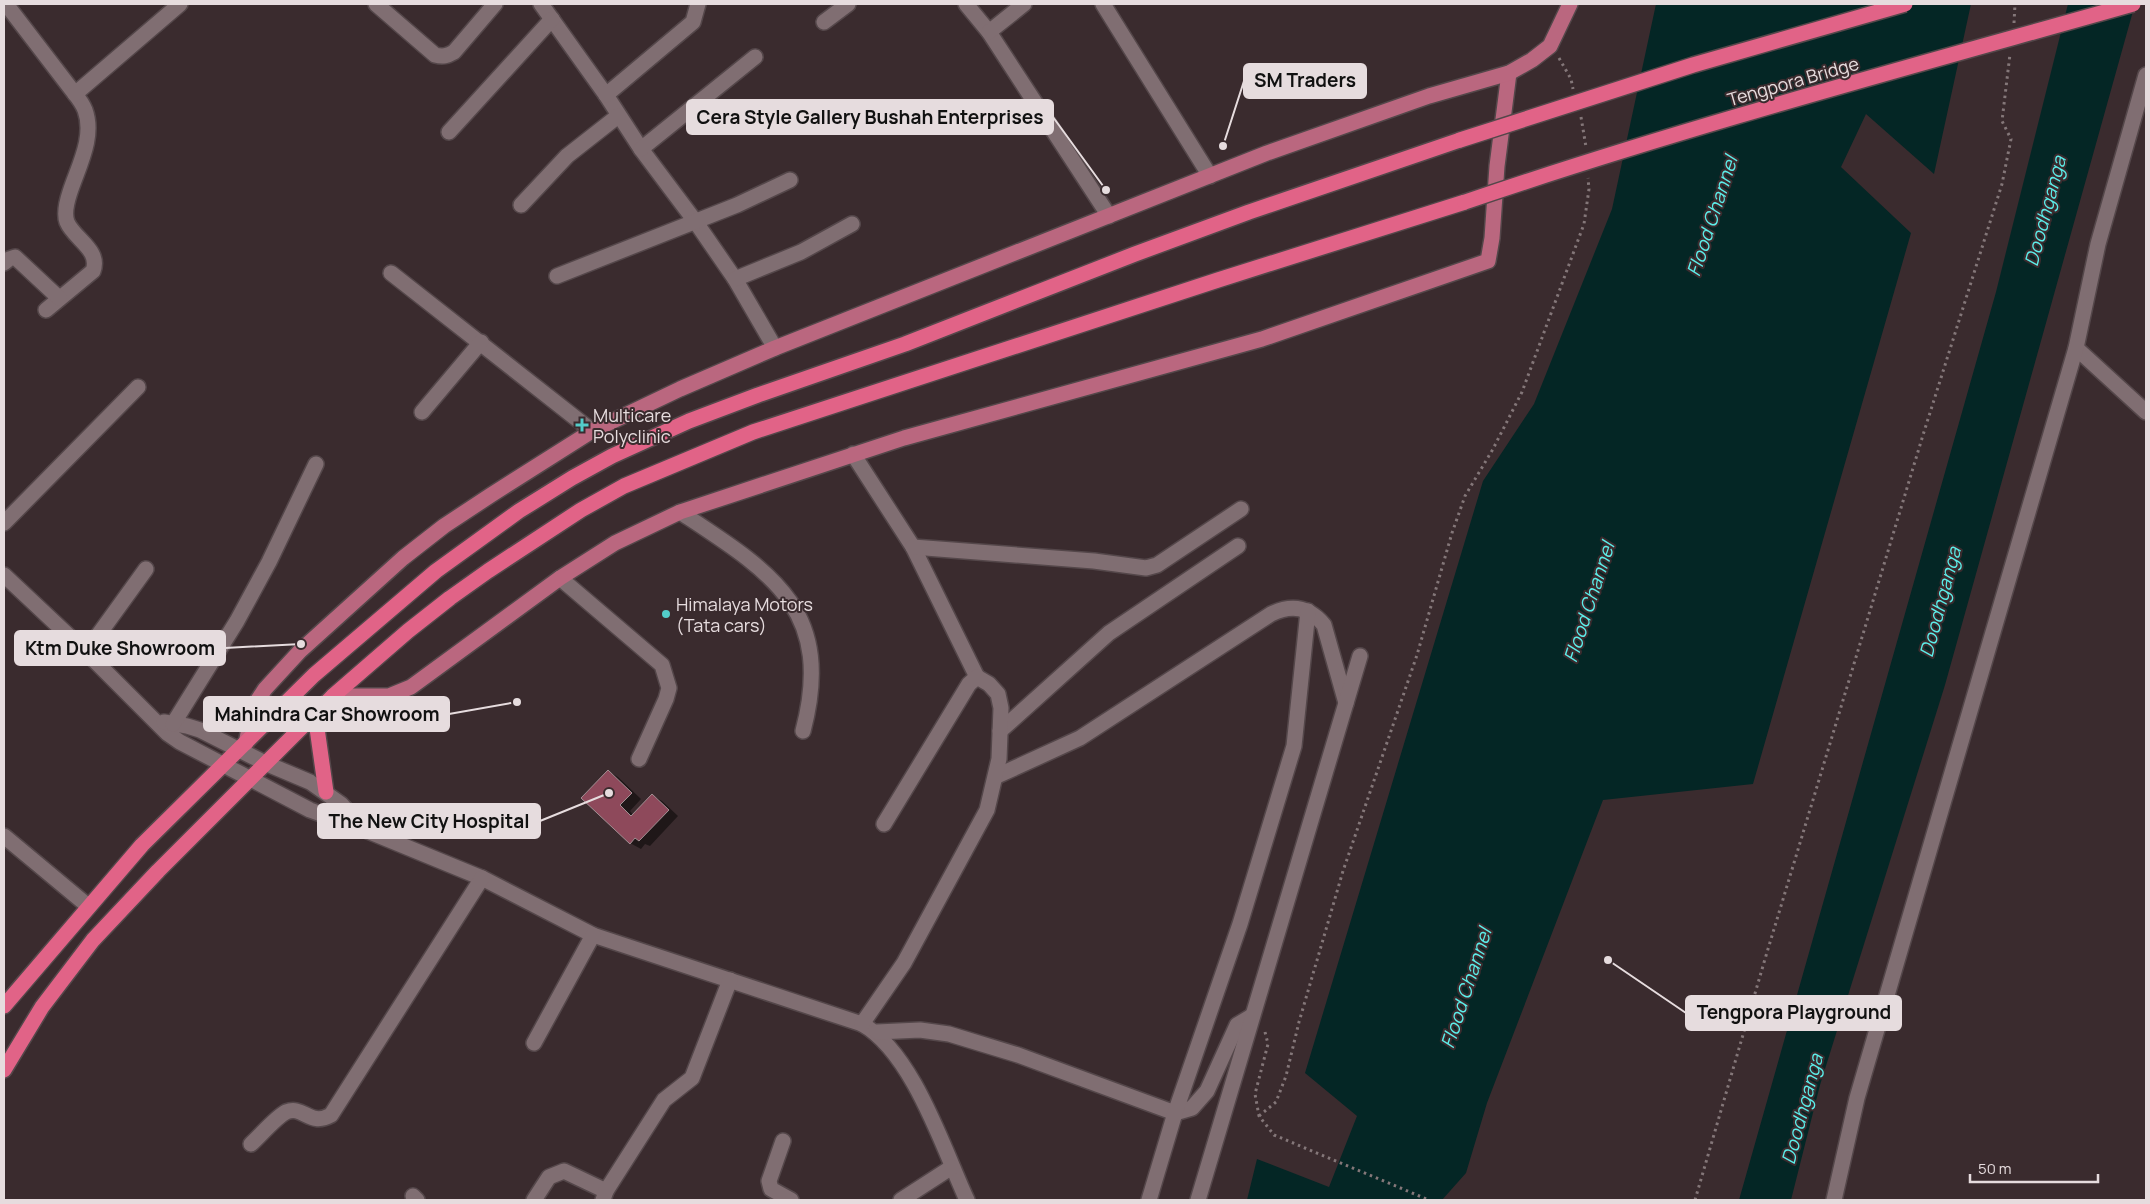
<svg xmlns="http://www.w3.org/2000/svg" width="2150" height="1204" font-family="Manrope,sans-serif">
<rect width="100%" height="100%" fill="#3a2b2e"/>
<g fill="#042625">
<path d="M1656 4H1971L1934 174 1866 114 1841 167 1911 233 1753 784 1603 800 1487 1103 1466 1173 1442 1200H1247L1257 1159 1329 1187 1357 1116 1305 1073 1483 481 1534 404 1612 209Z"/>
<path d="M2068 4H2135L1945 685 1820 1085 1791 1200H1739L1996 292Z"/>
</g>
<path fill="#0007" d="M608 771 618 777 641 799 630 811 633 815 652 795 662 801 678 816 650 846 645 844 641 849 630 843Z"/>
<path fill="#8e495b" stroke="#a28f93" d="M608 770 632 793 620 805 631 816 652 794 669 810 639 841 635 838 630 844 581 798Z"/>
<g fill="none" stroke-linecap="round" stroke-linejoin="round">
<g stroke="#54474a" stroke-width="18">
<g id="minor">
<path d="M6 4 75 94C79 99 83 105 85 110 95 137 78 167 70 192 67 201 64 214 67 222 74 239 101 250 93 271L46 310"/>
<path d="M376 4 435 55C443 57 447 56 454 52L495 4"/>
<path d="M541 4 606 95 641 149 695 221 735 279 775 348"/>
<path d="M966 4 989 32 1109 216"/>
<path d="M1103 4 1210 176"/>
<path d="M824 22 848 4"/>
<path d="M989 32 1024 4"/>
<path d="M75 94 180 4"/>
<path d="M606 95 693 22 698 4"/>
<path d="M449 132 552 19"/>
<path d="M641 149 755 57"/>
<path d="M521 205 567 156 618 116"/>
<path d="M4 263 9 259 15 257 59 298"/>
<path d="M391 273 592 431"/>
<path d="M557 276 737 205 790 180"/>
<path d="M735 279 801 252 852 224"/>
<path d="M2076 348 2146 412"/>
<path d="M422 412 481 342"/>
<path d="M853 454 913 547 977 677"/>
<path d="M680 512C771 572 835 609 803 731"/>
<path d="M4 523 138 387"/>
<path d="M913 547 1094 561 1146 568 1157 565 1241 509"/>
<path d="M4 575 86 652 167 733 180 742 310 810 365 830 482 878 593 935 862 1024C913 1053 943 1148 967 1200"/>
<path d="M560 578 662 665 669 688 666 699 639 759"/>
<path d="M86 652 146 569"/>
<path d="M164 722 187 726 200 730 265 763 310 782 341 804 363 828"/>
<path d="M173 724 237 621 269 562 316 464"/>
<path d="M1000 731 1109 633 1238 546"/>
<path d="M997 776 1080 738 1271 614C1292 604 1309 607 1324 625L1346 703"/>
<path d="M4 836 88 906"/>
<path d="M862 1024 904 963 987 810 999 759 1001 708 998 694 989 684 977 677 969 684 884 824"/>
<path d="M877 1032 920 1030 949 1034 1018 1055 1175 1113 1192 1108 1207 1091 1237 1025 1252 1016"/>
<path d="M534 1043 593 935"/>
<path d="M783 1141 769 1181 771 1189 791 1200"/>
<path d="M251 1144C260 1136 276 1117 286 1112 304 1105 309 1127 331 1115L482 878"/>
<path d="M413 1196 417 1200"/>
<path d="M534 1200 549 1177 564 1171 606 1191"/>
<path d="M603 1200 606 1191 664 1100 692 1078 730 980"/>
<path d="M901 1200 952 1167"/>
<path d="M1149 1200 1175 1113 1240 924 1294 746 1308 611"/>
<path d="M1198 1200 1360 656"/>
<path d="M1834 1200 1857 1098 2076 348 2098 244 2146 75"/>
</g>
</g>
<g stroke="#54474a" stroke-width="18">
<g id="major">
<path d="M333 696H389L411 687 560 578 615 543 680 512 904 438 1262 339 1488 261 1492 238 1497 166 1509 73"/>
<path d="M246 743 254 706 265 689 300 651 403 558 444 526 491 495 592 431 680 389 775 348 1267 153 1429 96 1509 73 1532 60 1550 46 1570 4"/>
</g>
</g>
<g stroke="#54474a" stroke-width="18">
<g id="highway">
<path d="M315 714 326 792"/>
<path d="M4 1006 142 845 314 675 436 571 519 511 572 478 612 456 689 421 758 395 905 344 1135 254 1249 212 1460 140"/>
<path d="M4 1070 42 1007 93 940 158 871 333 696 408 631 450 598 488 571 581 510 624 486 753 432 1218 280 1465 202"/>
</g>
</g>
<g stroke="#847779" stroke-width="3" stroke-dasharray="2.5 4" stroke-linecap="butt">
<path d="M2014 23 2015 4"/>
<path d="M1559 58 1571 79 1573 89"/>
<path d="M1581 117 1586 147"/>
<path d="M1265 1032 1268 1044 1255 1094 1259 1116 1274 1135 1429 1200"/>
<path d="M1259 1116 1276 1102 1286 1076 1299 1022 1343 871 1417 655 1452 533 1465 496 1493 449 1522 392 1584 224 1589 189 1588 178"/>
<path d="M1695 1200 1765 959 1923 435 2002 184 2011 139 2002 121 2010 54"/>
</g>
<use href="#minor" stroke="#806e72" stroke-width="15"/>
<use href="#major" stroke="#ba677f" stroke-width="15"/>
<use href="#highway" stroke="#e16387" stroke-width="15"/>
<g stroke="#54474a" stroke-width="18" stroke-linecap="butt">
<g id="highway-bridge">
<path d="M1460 140 1693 65 1905 4"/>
<path d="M1465 202C1685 127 1910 67 2133 4"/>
</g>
</g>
<use href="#highway-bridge" stroke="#e16387" stroke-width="15"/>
</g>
<g fill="#53cdc9" stroke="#3a2b2e" stroke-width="2">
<path d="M579.5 417.5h5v5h5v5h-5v5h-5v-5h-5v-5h5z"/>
<circle cx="666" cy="614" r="5"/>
</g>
<g text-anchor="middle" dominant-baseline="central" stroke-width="4" stroke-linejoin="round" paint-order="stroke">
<g font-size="18" fill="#e6dcde" stroke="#3a2b2e">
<text transform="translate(1793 81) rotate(-16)">Tengpora Bridge</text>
</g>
<g font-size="18" fill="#e6dcde" stroke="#3a2b2e" text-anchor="start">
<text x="593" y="415">Multicare<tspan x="593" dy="21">Polyclinic</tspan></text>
<text x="676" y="604">Himalaya Motors<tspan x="676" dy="21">(Tata cars)</tspan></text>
</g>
<g font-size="19" font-style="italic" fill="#5ceeea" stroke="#3a2b2e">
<text transform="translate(2045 211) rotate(-75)">Doodhganga</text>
<text transform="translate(1712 216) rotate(-72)">Flood Channel</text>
<text transform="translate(1589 602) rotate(-72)">Flood Channel</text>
<text transform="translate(1940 602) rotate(-75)">Doodhganga</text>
<text transform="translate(1466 988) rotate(-72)">Flood Channel</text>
<text transform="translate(1802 1109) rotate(-75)">Doodhganga</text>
</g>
</g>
<path fill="none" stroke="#e6dcde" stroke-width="2" d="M1223 146L1244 81M1106 190L1053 117M301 644L225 648M517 702L449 714M609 793L540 821M1608 960L1686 1013"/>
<g fill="#e6dcde" stroke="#3a2b2e" stroke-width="2">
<circle cx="1223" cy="146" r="5"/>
<circle cx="1106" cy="190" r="5"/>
<circle cx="301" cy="644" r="5"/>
<circle cx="517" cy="702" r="5"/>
<circle cx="609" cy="793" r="5"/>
<circle cx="1608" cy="960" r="5"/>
</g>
<g fill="#e6dcde" stroke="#e6dcde" stroke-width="2">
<rect x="1244" y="64" width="122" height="34" rx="5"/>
<rect x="687" y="100" width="366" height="34" rx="5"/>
<rect x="15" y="631" width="210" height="34" rx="5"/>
<rect x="204" y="697" width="245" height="34" rx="5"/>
<rect x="318" y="804" width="222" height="34" rx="5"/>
<rect x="1686" y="996" width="215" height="34" rx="5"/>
</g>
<g font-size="19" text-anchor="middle" font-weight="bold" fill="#111">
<text x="1305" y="87">SM Traders</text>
<text x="870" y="124">Cera Style Gallery Bushah Enterprises</text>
<text x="120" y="655">Ktm Duke Showroom</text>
<text x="327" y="721">Mahindra Car Showroom</text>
<text x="429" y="828">The New City Hospital</text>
<text x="1794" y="1019">Tengpora Playground</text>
</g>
<rect width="2150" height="1204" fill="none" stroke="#e6dcde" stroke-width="10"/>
<path d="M1970 1174v8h128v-8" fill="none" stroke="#e6dcde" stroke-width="2.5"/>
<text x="1978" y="1174" font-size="15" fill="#e6dcde" stroke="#3a2b2e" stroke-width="4" paint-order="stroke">50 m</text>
</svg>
